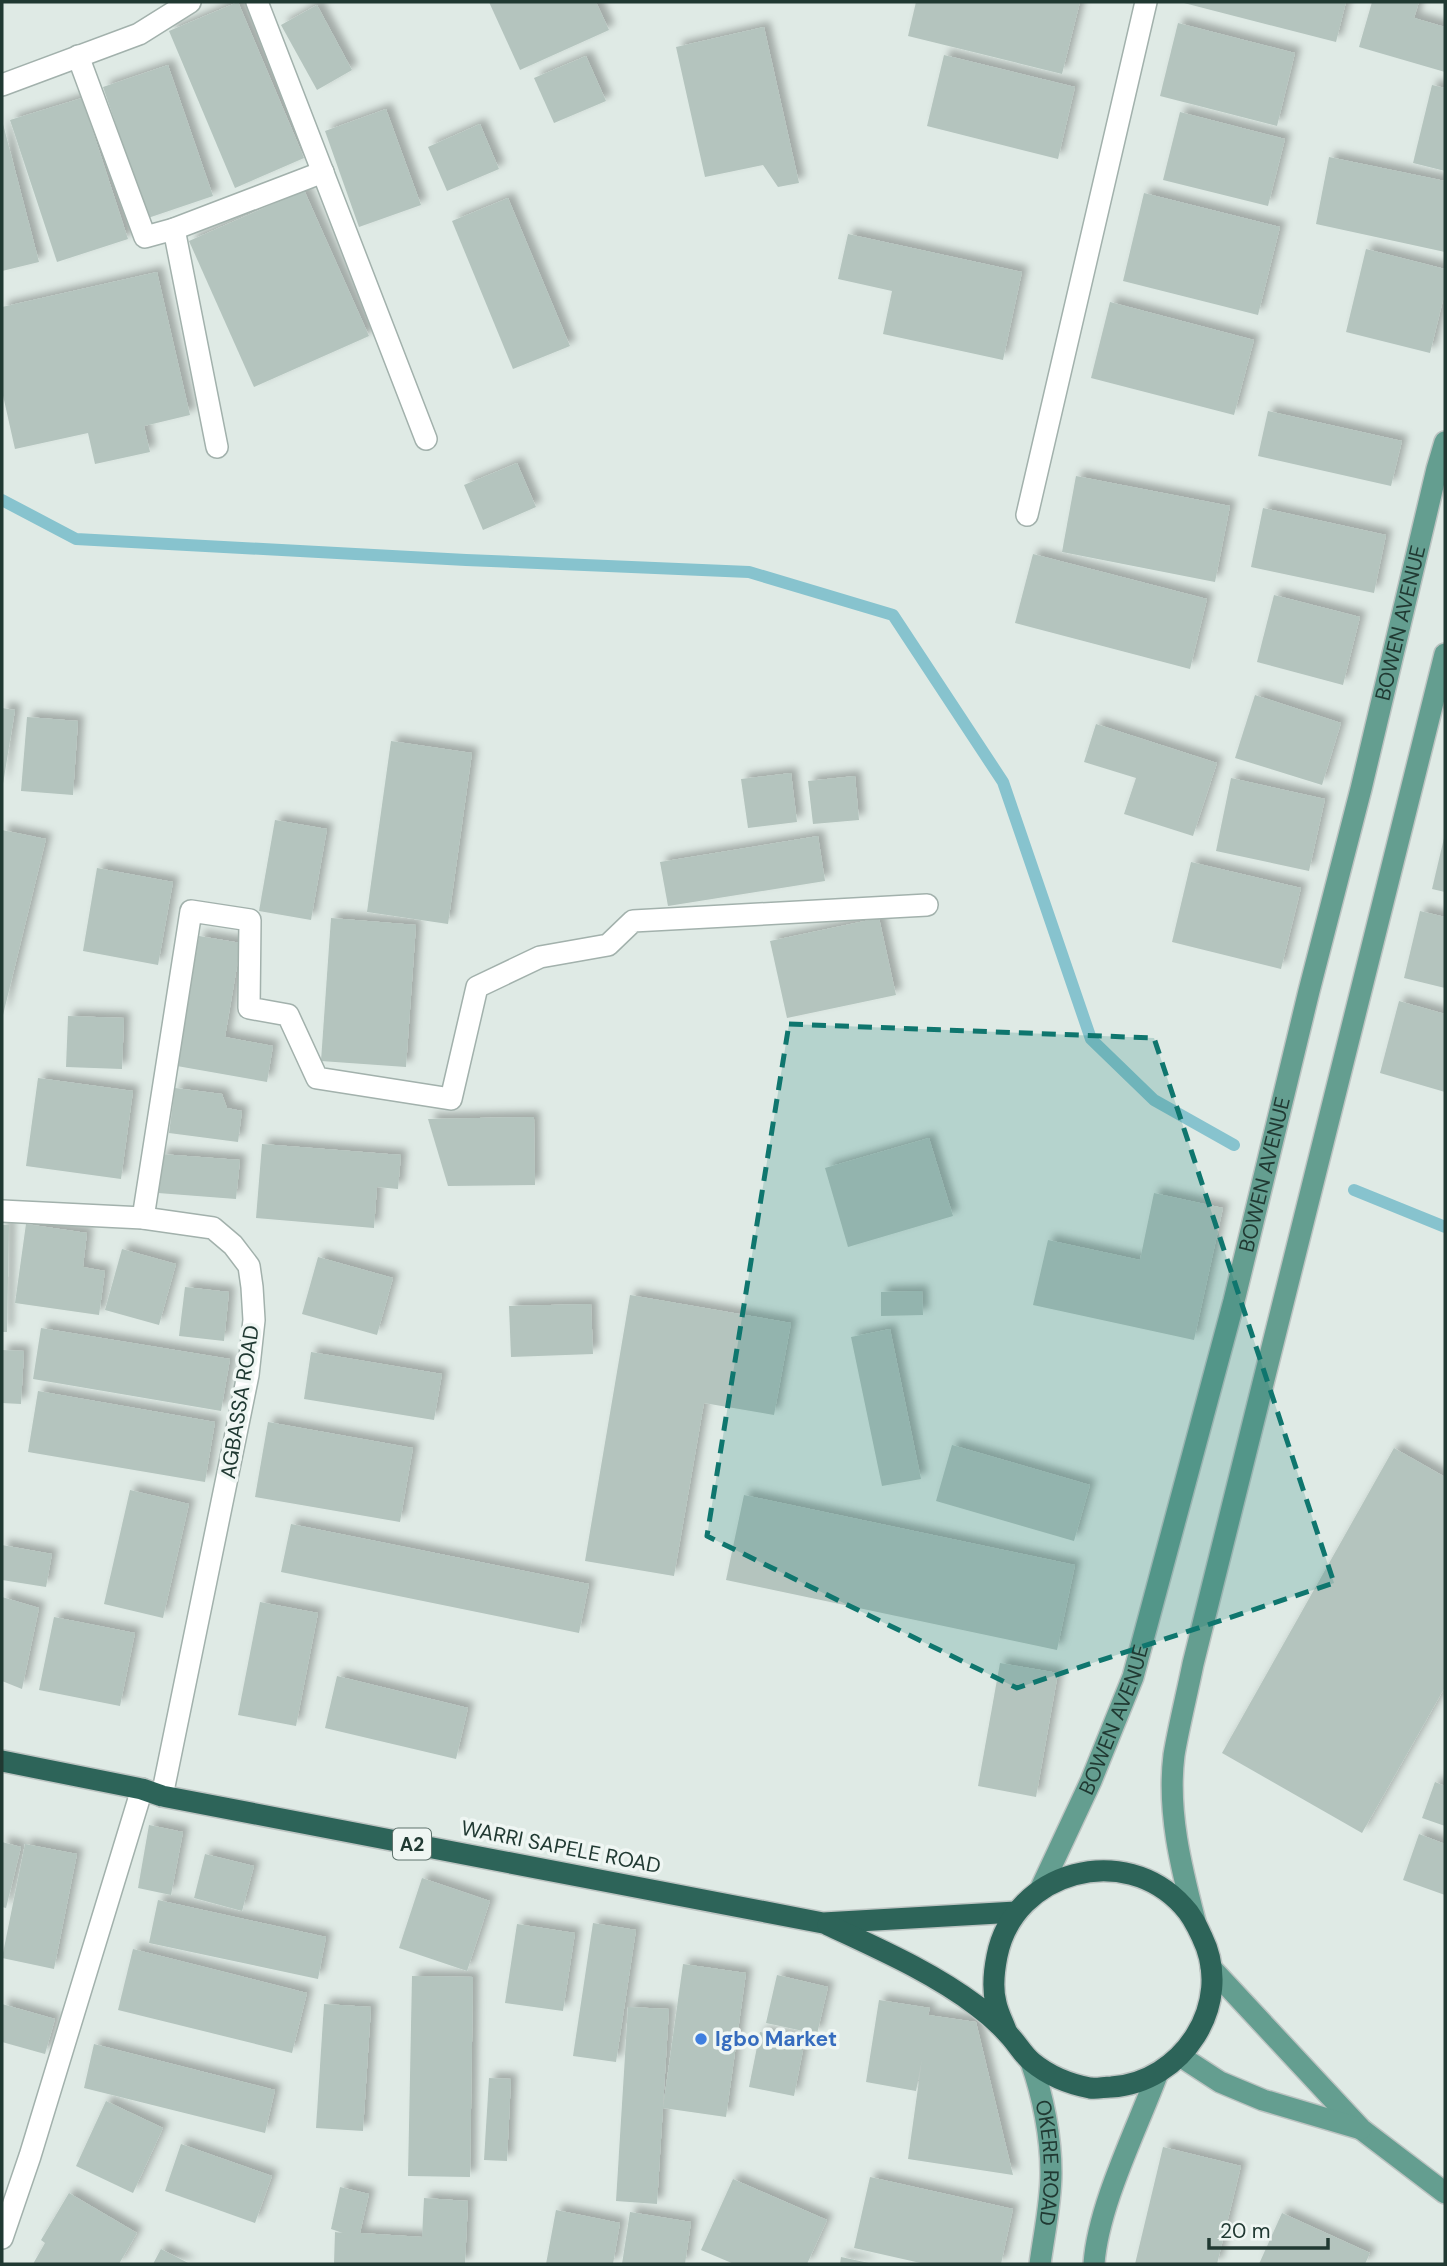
<svg xmlns="http://www.w3.org/2000/svg" width="1447" height="2266" font-family="'DM Sans',sans-serif">
<defs>
<filter id="shadow"><feDropShadow dx="6" dy="-6" stdDeviation="3.5" flood-color="#0004"/></filter>
</defs>
<rect width="100%" height="100%" fill="#dfeae5"/>
<g fill="none" stroke-linecap="round" stroke-linejoin="round">
<g stroke="#87c3ce" stroke-width="12">
<path d="M2 500 76 539 466 560 749 572 893 615 1003 782 1091 1039 1154 1100 1234 1145"/>
<path d="M1354 1190 1445 1227"/>
</g>
</g>
<g fill="#b4c4be" filter="url(#shadow)">
<path d="M238 2 304 158 235 188 169 31Z"/>
<path d="M489 2H596L609 30 520 70Z"/>
<path d="M916 2H1080L1062 74 908 36Z"/>
<path d="M1180 2H1346L1336 42Z"/>
<path d="M1372 2H1419L1414 18 1445 27V72L1359 47Z"/>
<path d="M317 5 352 70 317 90 281 25Z"/>
<path d="M1178 23 1295 53 1277 126 1160 96Z"/>
<path d="M764 27 799 183 778 187 763 165 705 177 676 47Z"/>
<path d="M944 55 1075 87 1058 159 927 126Z"/>
<path d="M586 56 606 101 554 123 534 78Z"/>
<path d="M168 65 213 196 148 218 103 87Z"/>
<path d="M1432 85 1445 88V171L1413 163Z"/>
<path d="M82 98 128 239 57 262 10 120Z"/>
<path d="M386 109 421 205 359 227 325 131Z"/>
<path d="M1180 112 1285 139 1268 206 1163 180Z"/>
<path d="M2 120 39 262 2 271Z"/>
<path d="M480 124 499 169 447 191 428 147Z"/>
<path d="M1329 157 1445 181V252L1316 224Z"/>
<path d="M304 190 369 336 254 387 189 241Z"/>
<path d="M1144 193 1280 227 1258 315 1123 281Z"/>
<path d="M508 198 570 346 513 369 452 221Z"/>
<path d="M848 234 1022 272 1003 360 883 334 892 291 838 279Z"/>
<path d="M1366 249 1445 269V292L1430 353 1346 332Z"/>
<path d="M157 272 190 415 144 426 150 452 95 464 88 433 15 449 2 391V307Z"/>
<path d="M1110 302 1254 340 1234 415 1091 378Z"/>
<path d="M1268 411 1402 441 1391 486 1258 456Z"/>
<path d="M517 463 536 507 483 530 464 485Z"/>
<path d="M1076 476 1230 506 1215 582 1062 552Z"/>
<path d="M1263 508 1386 535 1374 593 1251 567Z"/>
<path d="M1033 554 1207 599 1190 669 1015 623Z"/>
<path d="M1274 595 1360 617 1343 685 1257 662Z"/>
<path d="M1255 695 1341 723 1322 785 1235 758Z"/>
<path d="M2 708 15 710 3 784H2Z"/>
<path d="M27 717 78 721 73 795 21 791Z"/>
<path d="M1096 724 1217 763 1193 836 1124 814 1136 778 1084 762Z"/>
<path d="M391 741 472 753 448 924 367 912Z"/>
<path d="M791 773 797 822 748 828 741 779Z"/>
<path d="M855 776 859 820 813 824 808 781Z"/>
<path d="M1231 778 1325 799 1309 871 1216 851Z"/>
<path d="M275 820 327 829 311 920 259 911Z"/>
<path d="M2 830 46 839 3 1015H2Z"/>
<path d="M818 836 825 881 668 906 660 862Z"/>
<path d="M1444 838H1445V892L1432 889Z"/>
<path d="M1191 862 1301 888 1281 969 1172 942Z"/>
<path d="M97 868 173 882 158 965 83 951Z"/>
<path d="M1420 911 1445 917V988L1404 978Z"/>
<path d="M331 918 416 925 406 1067 321 1061Z"/>
<path d="M879 918 896 995 787 1018 770 941Z"/>
<path d="M199 936 241 943 225 1037 273 1046 267 1082 177 1066Z"/>
<path d="M1399 1001 1445 1014V1092L1380 1073Z"/>
<path d="M68 1016 124 1018 122 1069 66 1067Z"/>
<path d="M38 1078 133 1091 121 1179 26 1166Z"/>
<path d="M175 1088 222 1094 227 1108 242 1111 238 1142 169 1133Z"/>
<path d="M534 1117 535 1185 448 1186 428 1119Z"/>
<path d="M929 1138 953 1216 848 1247 825 1168Z"/>
<path d="M262 1144 401 1155 398 1189 377 1187 374 1228 256 1218Z"/>
<path d="M161 1154 240 1160 236 1199 158 1193Z"/>
<path d="M1154 1193 1223 1208 1194 1340 1033 1305 1048 1240 1140 1260Z"/>
<path d="M26 1224 87 1233 83 1267 105 1271 99 1315 15 1303Z"/>
<path d="M2 1225H9L7 1332H2Z"/>
<path d="M122 1249 176 1264 159 1325 105 1310Z"/>
<path d="M318 1257 393 1278 377 1335 302 1314Z"/>
<path d="M185 1287 229 1292 224 1341 179 1336Z"/>
<path d="M922 1291 923 1315 881 1316V1292Z"/>
<path d="M630 1295 791 1323 774 1415 704 1403 674 1576 585 1561Z"/>
<path d="M591 1304 593 1354 511 1357 509 1306Z"/>
<path d="M41 1328 230 1359 221 1411 33 1379Z"/>
<path d="M890 1329 921 1479 882 1486 851 1337Z"/>
<path d="M2 1350 24 1351 21 1404 2 1403Z"/>
<path d="M311 1352 442 1374 434 1420 304 1399Z"/>
<path d="M38 1391 215 1422 205 1482 28 1452Z"/>
<path d="M268 1422 413 1448 400 1522 255 1497Z"/>
<path d="M952 1445 1090 1485 1074 1541 936 1501Z"/>
<path d="M1394 1448 1445 1477V1687L1362 1833 1222 1753Z"/>
<path d="M130 1490 189 1504 163 1618 104 1604Z"/>
<path d="M744 1495 1075 1565 1057 1650 726 1580Z"/>
<path d="M291 1524 589 1584 579 1633 281 1572Z"/>
<path d="M2 1545 52 1554 46 1587 2 1580Z"/>
<path d="M2 1597 39 1608 22 1689 2 1681Z"/>
<path d="M260 1602 318 1613 296 1726 238 1715Z"/>
<path d="M54 1617 135 1633 120 1706 39 1690Z"/>
<path d="M1000 1663 1058 1673 1036 1797 978 1786Z"/>
<path d="M337 1676 468 1708 456 1759 325 1728Z"/>
<path d="M1435 1782 1445 1786V1826L1422 1818Z"/>
<path d="M149 1825 183 1832 171 1895 138 1888Z"/>
<path d="M1419 1834 1445 1844V1895L1403 1880Z"/>
<path d="M2 1842 21 1847 6 1908 2 1907Z"/>
<path d="M25 1844 77 1854 54 1969 2 1958Z"/>
<path d="M205 1854 254 1866 242 1911 194 1898Z"/>
<path d="M422 1878 490 1901 467 1971 399 1948Z"/>
<path d="M158 1900 326 1937 318 1979 149 1943Z"/>
<path d="M593 1923 636 1930 616 2062 573 2056Z"/>
<path d="M517 1924 575 1933 563 2011 505 2003Z"/>
<path d="M133 1949 307 1993 292 2053 118 2010Z"/>
<path d="M683 1964 746 1973 726 2117 663 2108Z"/>
<path d="M777 1975 828 1987 817 2034 766 2023Z"/>
<path d="M412 1976 473 1977 470 2177 408 2176Z"/>
<path d="M879 2000 930 2008 928 2015 976 2022 1013 2175 908 2159 922 2059 916 2091 866 2082Z"/>
<path d="M2 2004 55 2019 45 2054 2 2042Z"/>
<path d="M324 2004 371 2007 363 2131 316 2128Z"/>
<path d="M628 2007 669 2009 657 2204 616 2201Z"/>
<path d="M760 2032 805 2040 794 2096 749 2087Z"/>
<path d="M94 2044 275 2090 265 2133 84 2088Z"/>
<path d="M489 2078 511 2079 507 2161 484 2160Z"/>
<path d="M106 2101 163 2128 133 2193 76 2166Z"/>
<path d="M181 2144 272 2176 255 2223 165 2191Z"/>
<path d="M1163 2147 1241 2166 1217 2264H1135Z"/>
<path d="M870 2177 1013 2209 1001 2264H925L854 2248Z"/>
<path d="M733 2179 827 2220 807 2264H734L701 2250Z"/>
<path d="M340 2187 369 2194 360 2233 422 2237 424 2198 468 2201 465 2264H334L335 2232 343 2233 331 2229Z"/>
<path d="M69 2193 137 2233 119 2264H33L45 2243 41 2240Z"/>
<path d="M556 2210 620 2223 613 2264H546Z"/>
<path d="M630 2212 691 2222 685 2264H622Z"/>
<path d="M1282 2213 1370 2253 1365 2264H1259Z"/>
<path d="M161 2249 190 2264H153Z"/>
<path d="M841 2257 869 2263V2264H840Z"/>
</g>
<g fill="none" stroke-linecap="round" stroke-linejoin="round">
<g stroke="#a2b1ac" stroke-width="24">
<g id="minor">
<path d="M257 2 426 439"/>
<path d="M78 56 145 237 174 229 217 447"/>
<path d="M2 85 139 34 190 2"/>
<path d="M174 229 323 172"/>
<path d="M1027 515 1146 2"/>
<path d="M2 1211 143 1218 213 1228 233 1245 249 1266 252 1287 254 1320 248 1375 162 1796"/>
<path d="M143 1218 191 911 250 920 249 1008 288 1015 317 1078 451 1099 477 987 540 957 608 945 633 921 927 905"/>
<path d="M2 2238 30 2156 142 1789"/>
</g>
</g>
<g stroke="#bcc4c2" stroke-width="24">
<g id="major">
<path id="s1" d="M1040 1890 1091 1781 1133 1677 1234 1301 1309 991 1361 789 1437 469 1445 442"/>
<path d="M1195 1921C1181 1867 1167 1811 1174 1755 1179 1725 1187 1694 1193 1664L1445 654"/>
<path d="M1211 1968 1361 2129 1445 2193"/>
<path d="M1180 2056 1220 2082 1263 2100 1361 2129"/>
<path id="s2" d="M1031 2062C1043 2096 1051 2137 1051 2173 1051 2203 1044 2234 1040 2264"/>
<path d="M1094 2264C1098 2206 1136 2131 1157 2075"/>
</g>
</g>
<g stroke="#bcc4c2" stroke-width="24">
<g id="highway">
<path d="M2 1761 142 1789 162 1796 823 1923 1016 1912"/>
<path d="M828 1925C879 1949 932 1972 977 2006 988 2014 999 2024 1008 2034 1017 2043 1023 2055 1032 2062 1049 2076 1069 2084 1090 2088 1097 2089 1104 2087 1111 2087 1182 2083 1235 2004 1202 1937 1197 1926 1192 1915 1183 1906 1124 1841 1014 1871 997 1956 994 1971 992 1988 996 2003 998 2013 1004 2024 1007 2033"/>
</g>
</g>
<use href="#minor" stroke="#fff" stroke-width="21"/>
<use href="#major" stroke="#649e90" stroke-width="21"/>
<use href="#highway" stroke="#2d6459" stroke-width="21"/>
</g>
<path fill="#0f766e" fill-opacity="0.2" stroke="#0f766e" stroke-width="5" stroke-dasharray="14 9" stroke-linejoin="round" d="M789 1024 1154 1038 1334 1583 1017 1688 707 1536Z"/>
<circle fill="#3f7fe0" stroke="#eff6f3" stroke-width="2.5" cx="701" cy="2039" r="7"/>
<g text-anchor="middle" dominant-baseline="central" stroke-width="7" stroke-linejoin="round" paint-order="stroke">
<rect fill="#eff6f3" stroke="#5e726c" stroke-width="2" x="393" y="1828.5" width="38" height="31" rx="5"/>
<g font-size="19" font-weight="bold" fill="#203932">
<text x="412" y="1844">A2</text>
</g>
<g font-size="21" fill="#203932" stroke="#eff6f3">
<text stroke="none"><textPath href="#s1" startOffset="1320">BOWEN AVENUE</textPath></text>
<text stroke="none"><textPath href="#s1" startOffset="752">BOWEN AVENUE</textPath></text>
<text transform="translate(240 1402) rotate(-81)">AGBASSA ROAD</text>
<text stroke="none"><textPath href="#s1" startOffset="186">BOWEN AVENUE</textPath></text>
<text transform="translate(561 1847) rotate(11)">WARRI SAPELE ROAD</text>
<text stroke="none"><textPath href="#s2" startOffset="103">OKERE ROAD</textPath></text>
</g>
<g font-size="21" font-weight="bold" fill="#366cbe" stroke="#eff6f3" text-anchor="start">
<text x="715" y="2039">Igbo Market</text>
</g>
</g>
<rect width="1447" height="2266" fill="none" stroke="#203932" stroke-width="7"/>
<path d="M1209 2238v10h119v-10" fill="none" stroke="#203932" stroke-width="3.5"/>
<text x="1220" y="2238" font-size="21" fill="#203932" stroke="#eff6f3" stroke-width="5" paint-order="stroke">20 m</text>
</svg>
